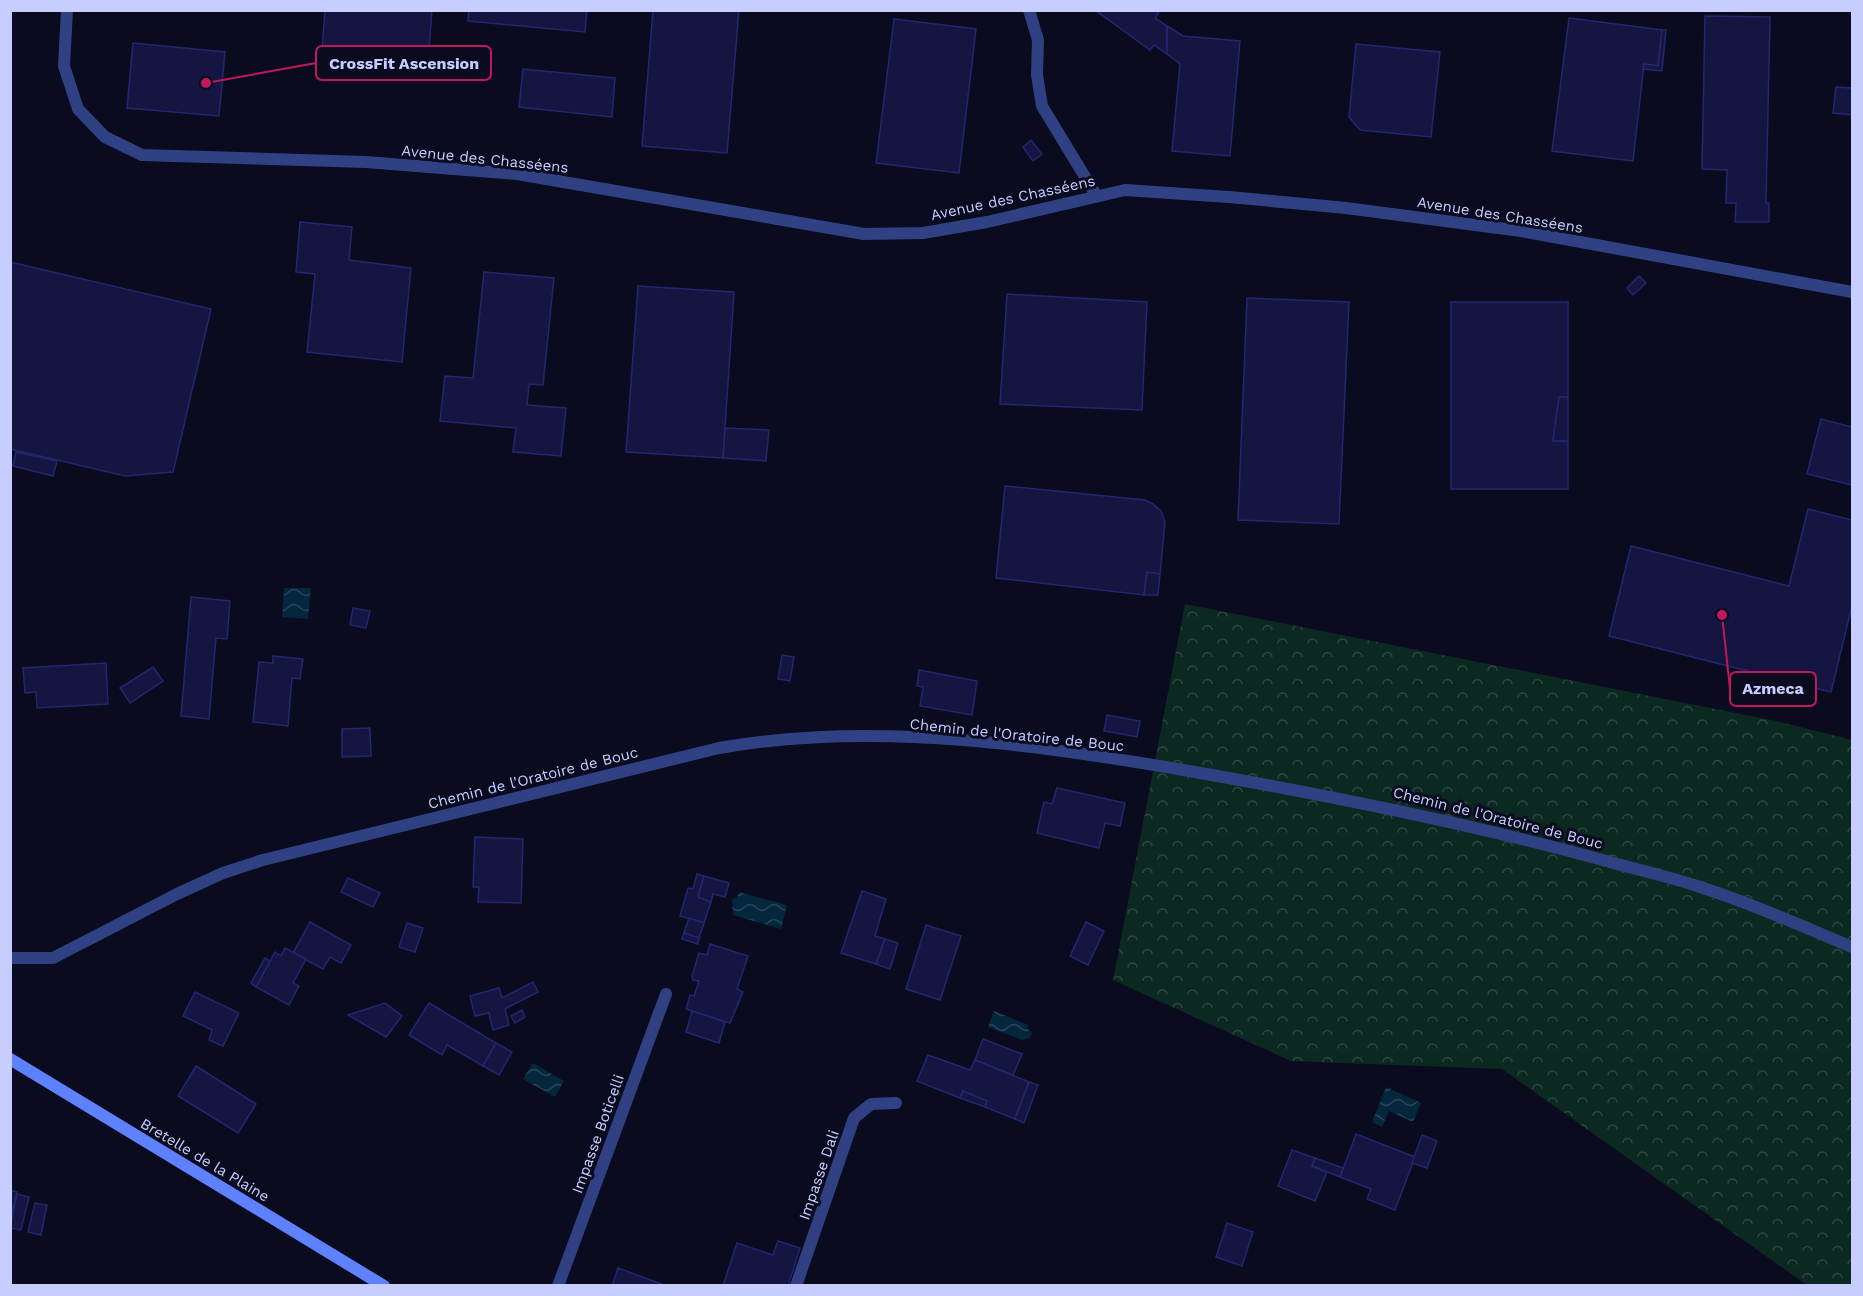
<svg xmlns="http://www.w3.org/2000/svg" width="1863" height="1296" font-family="'Work Sans',sans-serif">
<defs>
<pattern id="forest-crowns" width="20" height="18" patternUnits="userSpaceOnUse" patternTransform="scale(1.5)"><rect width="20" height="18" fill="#0c2921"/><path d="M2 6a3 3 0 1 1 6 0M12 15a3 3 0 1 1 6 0" fill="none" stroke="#2e4742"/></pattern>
<pattern id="water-waves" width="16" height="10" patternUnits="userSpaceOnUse" patternTransform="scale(1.5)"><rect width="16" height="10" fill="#04273e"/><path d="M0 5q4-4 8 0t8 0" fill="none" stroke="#27455b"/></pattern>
</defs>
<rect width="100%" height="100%" fill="#0a0b1f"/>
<path fill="url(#forest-crowns)" d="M1185 604 1776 721 1852 740V1285H1807L1502 1069 1291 1061 1113 980Z"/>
<g fill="url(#water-waves)">
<path d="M284 588H311L308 619 282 617Z"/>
<path d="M739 892 787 905 781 929 733 915 732 899 737 898Z"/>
<path d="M994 1011 1028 1025 1027 1028 1032 1033 1030 1038 1022 1040 988 1027Z"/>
<path d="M533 1063 564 1081 555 1097 523 1079Z"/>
<path d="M1386 1087 1421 1103 1413 1122 1389 1111 1382 1127 1372 1122Z"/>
</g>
<g fill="#141641" stroke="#232770" stroke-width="1.5">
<path d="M325 10H432L428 62 321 64Z"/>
<path d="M469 10H587L585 32 468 21Z"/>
<path d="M653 10H739L727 153 642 146Z"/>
<path d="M1095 10H1156L1159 12 1155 18 1167 26V54L1154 45 1150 50Z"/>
<path d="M1705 16 1770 17 1766 203H1769V222H1735L1736 203H1726L1727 170 1702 169Z"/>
<path d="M1569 18 1662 30 1658 66 1644 64 1633 161 1552 151Z"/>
<path d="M894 19 976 29 959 173 876 163Z"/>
<path d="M1167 26 1183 36 1240 41 1230 156 1172 151 1180 64 1167 54Z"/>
<path d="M1662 30H1666L1662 71 1643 69 1644 64 1658 66Z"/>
<path d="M133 43 225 52 219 116 127 108Z"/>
<path d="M1356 44 1440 52 1431 137 1360 130 1349 117Z"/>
<path d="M523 69 615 78 612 117 519 107Z"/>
<path d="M1836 87 1852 88V115L1833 113Z"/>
<path d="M1031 140 1042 154 1033 161 1023 147Z"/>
<path d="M300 222 352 227 349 260 411 268 402 362 307 352 315 274 296 272Z"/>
<path d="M10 262 211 309 173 472 125 476 10 449Z"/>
<path d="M484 272 554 278 543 385 529 384 527 405 566 408 561 456 513 452 516 428 440 421 445 376 473 378Z"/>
<path d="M1639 276 1646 283 1633 295 1627 288Z"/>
<path d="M638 286 734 292 723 458 626 452Z"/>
<path d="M1007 294 1147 302 1142 410 1000 404Z"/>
<path d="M1247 298 1349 302 1339 524 1238 520Z"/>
<path d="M1451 302H1568V397H1559L1553 441H1568V489H1451Z"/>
<path d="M1559 397H1568V441H1553Z"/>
<path d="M1821 419 1852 427V485L1807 474Z"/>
<path d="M725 428 769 430 766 461 723 458Z"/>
<path d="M16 452 57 461 53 476 13 466Z"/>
<path d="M1005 486 1145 500 1153 504 1161 511 1165 522 1160 574 1147 572 1144 595 996 578Z"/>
<path d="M1808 509 1852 520V606L1831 692 1609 636 1631 546 1789 586Z"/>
<path d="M1147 572 1160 574 1158 595H1144Z"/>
<path d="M191 597 230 601 227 639 216 638 209 719 181 716Z"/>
<path d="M353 608 370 611 366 628 350 625Z"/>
<path d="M782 655 794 657 790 681 778 679Z"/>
<path d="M273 656 303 659 300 679 292 678 288 726 253 722 259 662 273 663Z"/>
<path d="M106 663 108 704 37 708 36 692 25 693 23 668Z"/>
<path d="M153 667 163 681 130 703 120 688Z"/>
<path d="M919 670 977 681 972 715 920 706 923 687 917 686Z"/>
<path d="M1107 715 1140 721 1137 737 1104 731Z"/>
<path d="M370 728 371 756 342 757V729Z"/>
<path d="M1057 788 1125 803 1120 826 1105 823 1099 848 1037 833 1044 802 1052 804Z"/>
<path d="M475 837 523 839 521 903 478 902 479 887H473Z"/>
<path d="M697 874 704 876 698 897 711 902 704 923 680 916 688 888 693 889Z"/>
<path d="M704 876 729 883 725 897 713 894 711 902 698 897Z"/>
<path d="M348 878 380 893 373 907 341 892Z"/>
<path d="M862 891 886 899 875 936 885 939 876 964 841 953Z"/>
<path d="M689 918 704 923 699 938 684 933Z"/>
<path d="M310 922 351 945 341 963 330 957 323 969 293 953Z"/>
<path d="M1086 922 1104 931 1088 965 1070 956Z"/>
<path d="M407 923 423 928 415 952 399 947Z"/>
<path d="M926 925 961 936 940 1000 906 989Z"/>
<path d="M684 933 699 938 698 944 682 939Z"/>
<path d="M885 939 898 943 890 969 876 964Z"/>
<path d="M710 944 748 956 737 989 743 992 730 1023 686 1009 690 995 694 996 699 981 693 980 692 976 699 953 707 955Z"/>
<path d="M285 948 306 959 293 983 299 986 289 1005 256 987 275 952 281 956Z"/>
<path d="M265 958 270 961 256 987 251 983Z"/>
<path d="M533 982 538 992 505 1009 509 1025 493 1030 489 1013 475 1016 470 996 499 988 502 998Z"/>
<path d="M195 992 239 1013 223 1046 209 1040 212 1030 183 1016Z"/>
<path d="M385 1003 402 1016 386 1037 348 1015Z"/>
<path d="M429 1003 496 1043 483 1066 447 1045 442 1055 409 1035Z"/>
<path d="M522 1010 525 1017 515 1023 511 1016Z"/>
<path d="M692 1011 725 1022 719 1043 686 1032Z"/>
<path d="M983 1039 1022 1054 1013 1075 975 1060Z"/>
<path d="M496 1043 512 1052 499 1075 483 1066Z"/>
<path d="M928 1055 970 1070 975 1060 1029 1082 1015 1119 985 1107 987 1101 963 1091 960 1098 917 1081Z"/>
<path d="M196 1066 256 1104 238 1133 178 1096Z"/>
<path d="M1029 1082 1038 1085 1024 1123 1015 1119Z"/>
<path d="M963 1091 987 1101 985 1107 960 1098Z"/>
<path d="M1356 1134 1415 1157 1395 1210 1367 1199 1371 1189 1340 1177Z"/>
<path d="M1422 1135 1437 1141 1427 1168 1412 1163Z"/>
<path d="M1292 1150 1315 1158 1312 1166 1327 1172 1315 1201 1278 1186Z"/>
<path d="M1315 1158 1343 1168 1340 1177 1312 1166Z"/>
<path d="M10 1190 17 1192 10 1219Z"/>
<path d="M17 1194 29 1197 21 1230 10 1228Z"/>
<path d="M35 1203 47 1205 41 1235 28 1232Z"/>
<path d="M1227 1223 1253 1232 1242 1266 1216 1257Z"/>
<path d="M778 1241 800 1248 788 1286H723L737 1243 773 1255Z"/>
<path d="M618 1268 667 1286H612Z"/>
</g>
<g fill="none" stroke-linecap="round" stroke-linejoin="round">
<g stroke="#304183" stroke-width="12">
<path d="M67 10 64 66 78 109 105 137 142 155 366 162 517 174 864 234 923 233 987 222 1125 190 1229 197 1346 208 1521 231 1852 292"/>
<path d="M1029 10 1038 40 1037 75 1042 106 1096 195"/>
<path d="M10 958H53L177 894 223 873 263 860 719 748C876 720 1050 746 1206 774 1342 798 1477 825 1610 862 1642 871 1675 878 1706 889 1756 905 1804 927 1852 947"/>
<path d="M558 1286 666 994"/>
<path d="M796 1286 854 1118 871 1104 896 1103"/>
</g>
<path stroke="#5e81ff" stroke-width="12" d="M10 1059 384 1286"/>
</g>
<g text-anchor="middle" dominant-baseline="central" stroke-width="6" stroke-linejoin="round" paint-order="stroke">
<g font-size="15" fill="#c7ceff" stroke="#0a0b1f">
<text transform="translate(485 159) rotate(6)">Avenue des Chasséens</text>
<text transform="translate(1013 198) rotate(-12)">Avenue des Chasséens</text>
<text transform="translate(1500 215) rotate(9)">Avenue des Chasséens</text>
<text transform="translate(1017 735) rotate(6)">Chemin de l'Oratoire de Bouc</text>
<text transform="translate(533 778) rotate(-14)">Chemin de l'Oratoire de Bouc</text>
<text transform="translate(1498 818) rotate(14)">Chemin de l'Oratoire de Bouc</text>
<text transform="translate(598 1134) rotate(-70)">Impasse Boticelli</text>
<text transform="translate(205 1160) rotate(31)">Bretelle de la Plaine</text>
<text transform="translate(819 1175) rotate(-71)">Impasse Dali</text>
</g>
</g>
<path fill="none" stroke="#c2185b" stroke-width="2" d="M206 83L316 63M1722 615L1730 689"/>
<g fill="#c2185b" stroke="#0a0b1f" stroke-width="2">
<circle cx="206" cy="83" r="6"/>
<circle cx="1722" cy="615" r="6"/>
</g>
<g fill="#0a0b1f" stroke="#c2185b" stroke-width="2">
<rect x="316" y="46" width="175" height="34" rx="6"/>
<rect x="1730" y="672" width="86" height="34" rx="6"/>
</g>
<g font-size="16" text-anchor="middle" font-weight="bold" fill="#c7ceff">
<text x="404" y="69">CrossFit Ascension</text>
<text x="1773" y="694">Azmeca</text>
</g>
<rect width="1863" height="1296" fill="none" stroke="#c7ceff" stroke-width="24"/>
</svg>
